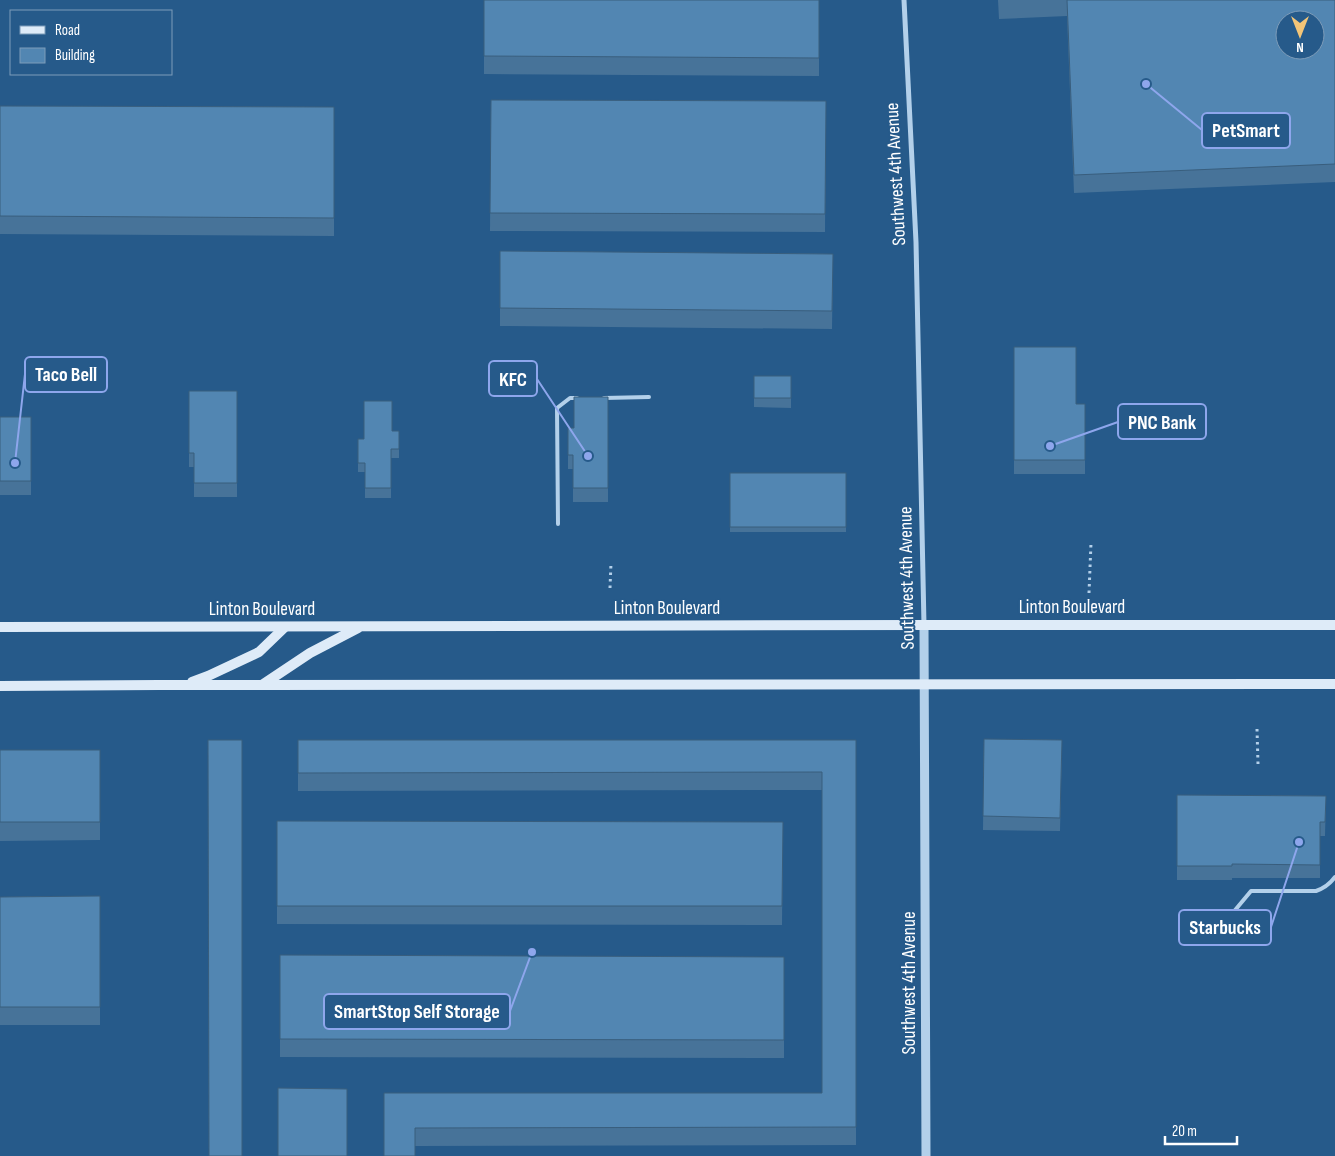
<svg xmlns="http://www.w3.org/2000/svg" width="1335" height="1156" font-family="'Sofia Sans Condensed',sans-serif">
<rect width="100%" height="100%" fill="#265a8a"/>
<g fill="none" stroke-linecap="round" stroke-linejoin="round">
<g stroke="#b3d0ea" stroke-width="3" stroke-dasharray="2.5 4" stroke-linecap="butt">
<path d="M610 588 611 563"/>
<path d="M1089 593 1091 543"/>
<path d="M1257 729 1258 764"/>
</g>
<g stroke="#b3d0ea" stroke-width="4">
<path d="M604 398 649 397"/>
<path d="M558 524 557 408 570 398H577"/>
<path d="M1231 915 1251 891H1316C1325 888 1330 884 1335 877"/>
</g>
<path stroke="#b3d0ea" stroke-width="5" d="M904 0 916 242 924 625"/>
<path stroke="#b3d0ea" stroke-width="9" d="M924 625 926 1156"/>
<g stroke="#deebf8" stroke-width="10">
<path d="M0 627 924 625H1335"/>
<path d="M192 682 208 676 259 652 285 627"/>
<path d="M262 685 310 653 358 628"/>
<path d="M0 686 159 685 1335 684"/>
</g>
</g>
<g fill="#477399">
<path d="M484 0H819V76L484 74Z"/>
<path d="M998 0H1335V182L1074 193 1067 16 999 19Z"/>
<path d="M491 100 826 101 825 232 490 231Z"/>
<path d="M0 106 334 107V236L0 234Z"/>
<path d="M500 251 833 254 832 329 500 326Z"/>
<path d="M1014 347 1076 404H1085V474H1014Z"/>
<path d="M754 376H791V408L754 407Z"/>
<path d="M189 391H237V497H194V467H189Z"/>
<path d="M608 397V502H573V469H568V428H574Z"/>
<rect x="0" y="417" width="31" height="78"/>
<path d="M392 431H399V458H391V498H365V472H358V439H364Z"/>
<rect x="730" y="473" width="116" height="59"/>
<path d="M984 739 1062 740 1060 831 983 830Z"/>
<path d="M298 740H856V1145L415 1146 384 1093H822V790L298 791Z"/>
<path d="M0 750H100V840L0 841Z"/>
<path d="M1177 795 1326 796 1325 836H1320V878H1232V880H1177Z"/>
<path d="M277 821 783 822 782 925 277 924Z"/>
<path d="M100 896V1025H0V897Z"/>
<path d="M280 955 784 957V1058L280 1057Z"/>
</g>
<g fill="#5286b2" stroke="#395e7d" fill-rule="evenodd">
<path d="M484 0H819V58L484 56Z"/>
<path d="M1067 0H1335V164L1074 175ZM1285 20H1315V50H1285Z"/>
<path d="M491 100 826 101 825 214 490 213Z"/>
<path d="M0 106 334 107V218L0 216Z"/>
<path d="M500 251 833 254 832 311 500 308Z"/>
<path d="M1014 347H1076V404H1085V460H1014Z"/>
<rect x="754" y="376" width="37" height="22"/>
<path d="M189 391H237V483H194V453H189Z"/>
<path d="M574 397H608V488H573V455H568V428H574Z"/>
<path d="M364 401H392V431H399V449H391V488H365V463H358V439H364Z"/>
<rect x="0" y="417" width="31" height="64"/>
<rect x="730" y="473" width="116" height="54"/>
<path d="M984 739 1062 740 1060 818 983 816Z"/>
<path d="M208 740H242V1156H209Z"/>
<path d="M298 740H856V1127L415 1128V1156H384V1093H822V772L298 773Z"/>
<rect x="0" y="750" width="100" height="72"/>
<path d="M1177 795 1326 796 1325 822H1320V865L1232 864V866H1177Z"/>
<path d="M277 821 783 822 782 906H277Z"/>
<path d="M100 896V1007H0V897Z"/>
<path d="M280 955 784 957V1040L280 1039Z"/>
<path d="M278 1088 347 1089V1156H278Z"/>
</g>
<g text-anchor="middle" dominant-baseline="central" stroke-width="4" stroke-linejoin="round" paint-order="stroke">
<g font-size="19" fill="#fff" stroke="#265a8a">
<text transform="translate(896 174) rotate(-93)">Southwest 4th Avenue</text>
<text transform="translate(907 578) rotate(-91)">Southwest 4th Avenue</text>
<text x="1072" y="607">Linton Boulevard</text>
<text x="667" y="608">Linton Boulevard</text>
<text x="262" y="609">Linton Boulevard</text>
<text transform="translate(909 983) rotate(-90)">Southwest 4th Avenue</text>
</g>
</g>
<path fill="none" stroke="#8ea6ec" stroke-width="2" d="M1146 84L1202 130M15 463L25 374M588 456L537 379M1050 446L1118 422M1299 842L1271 927M532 952L510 1011"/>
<g fill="#8ea6ec" stroke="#265a8a" stroke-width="2">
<circle cx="1146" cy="84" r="5"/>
<circle cx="15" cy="463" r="5"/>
<circle cx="588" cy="456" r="5"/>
<circle cx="1050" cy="446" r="5"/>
<circle cx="1299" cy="842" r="5"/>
<circle cx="532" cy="952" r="5"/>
</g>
<g fill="#265a8a" stroke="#8ea6ec" stroke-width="2">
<rect x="1202" y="113" width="88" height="35" rx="5"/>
<rect x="25" y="357" width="82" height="35" rx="5"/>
<rect x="489" y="361" width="48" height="35" rx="5"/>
<rect x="1118" y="404" width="88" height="35" rx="5"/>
<rect x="1179" y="910" width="92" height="35" rx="5"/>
<rect x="324" y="994" width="186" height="35" rx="5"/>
</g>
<g font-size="20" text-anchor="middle" font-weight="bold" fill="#fff">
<text x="1246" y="137">PetSmart</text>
<text x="66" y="381">Taco Bell</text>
<text x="513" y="386">KFC</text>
<text x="1162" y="429">PNC Bank</text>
<text x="1225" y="934">Starbucks</text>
<text x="417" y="1018">SmartStop Self Storage</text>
</g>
<rect x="10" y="10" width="162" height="65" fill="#265a8a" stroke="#7d9cb9"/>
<rect x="20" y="26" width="25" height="8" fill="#deebf8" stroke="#7d9cb9"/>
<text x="55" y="35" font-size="15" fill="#ffffff">Road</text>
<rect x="20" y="48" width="25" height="15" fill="#5286b2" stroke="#7d9cb9"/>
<text x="55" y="60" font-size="15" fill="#ffffff">Building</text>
<g transform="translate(1300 35) rotate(180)"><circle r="24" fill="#265a8a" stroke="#7d9cb9"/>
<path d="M0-4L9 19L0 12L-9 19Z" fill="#f3c578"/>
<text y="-8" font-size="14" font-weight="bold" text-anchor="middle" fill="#ffffff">N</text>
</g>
<path d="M1165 1136v8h72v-8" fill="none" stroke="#ffffff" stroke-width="2.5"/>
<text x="1172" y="1136" font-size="15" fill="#ffffff" stroke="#265a8a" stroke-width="4" paint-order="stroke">20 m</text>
</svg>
